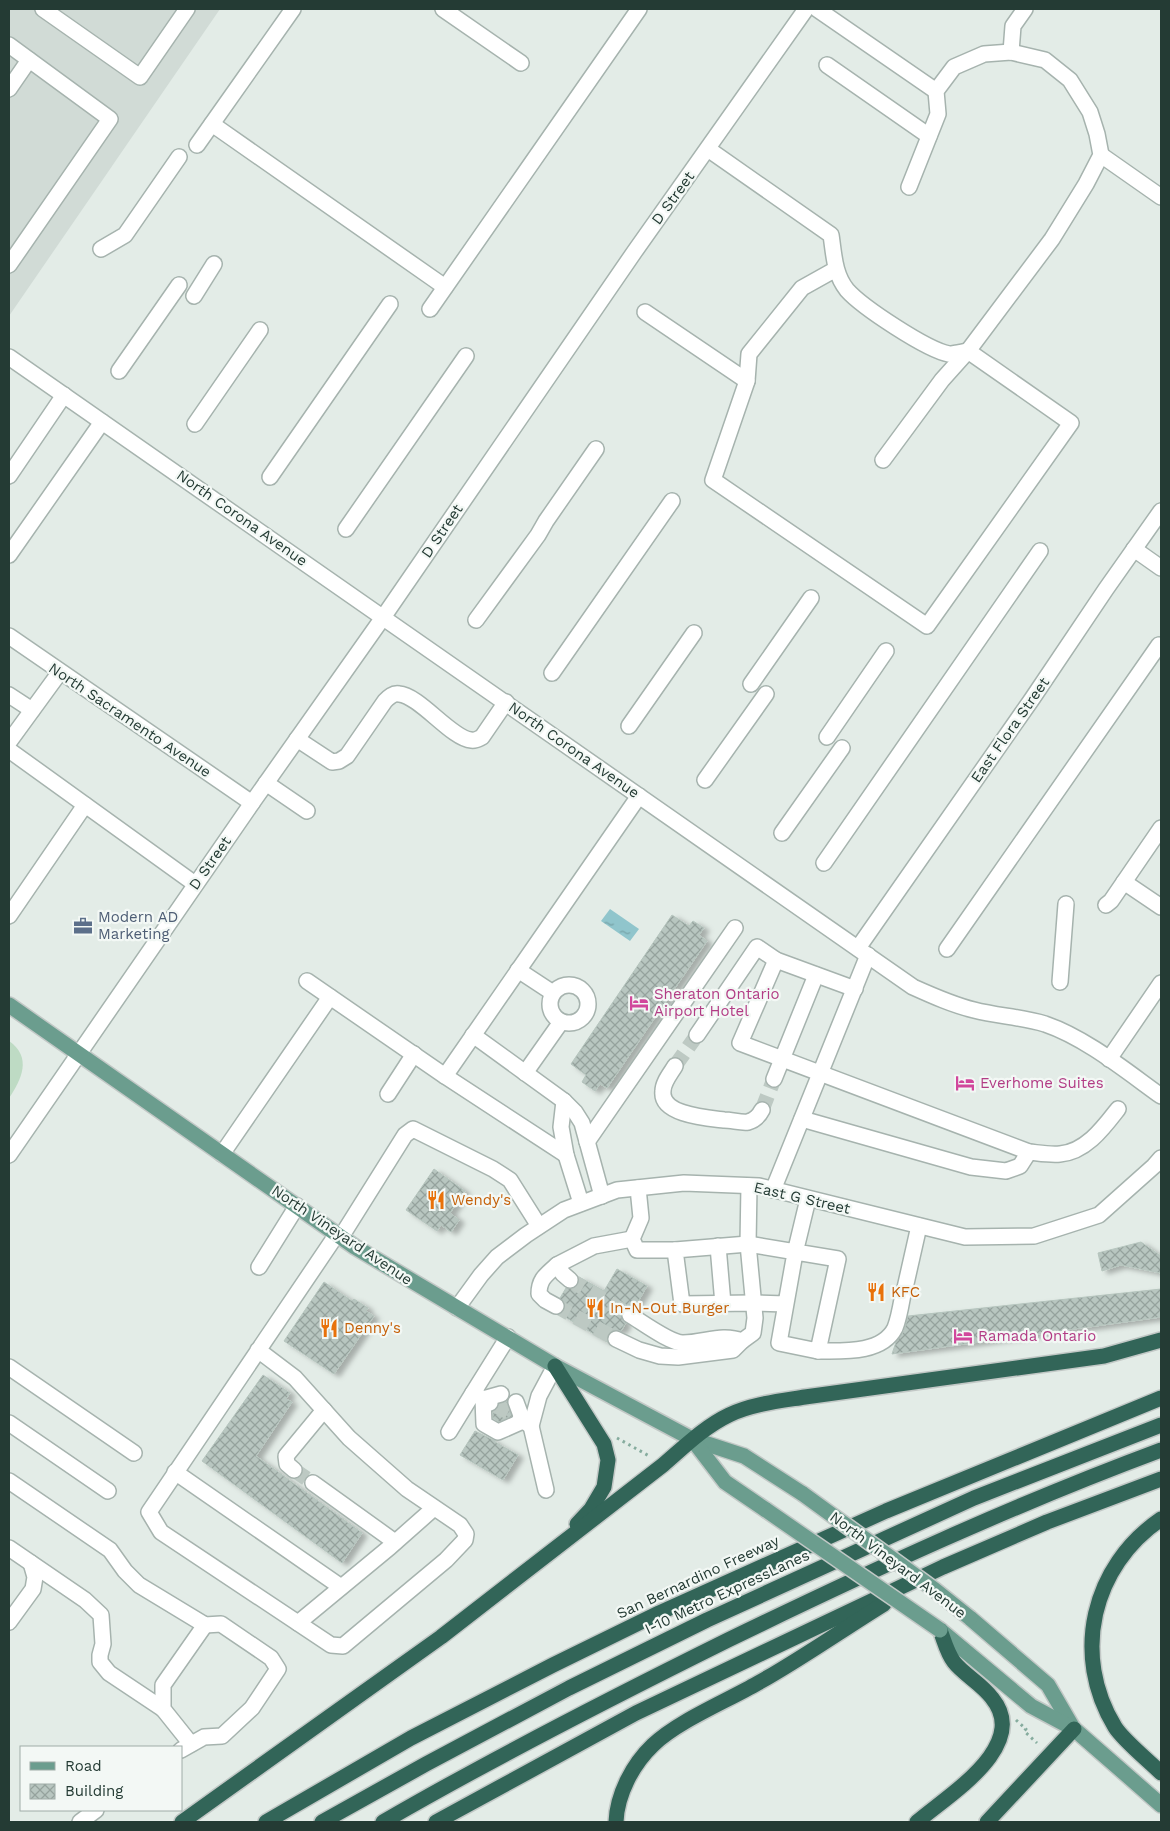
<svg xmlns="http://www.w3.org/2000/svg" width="1170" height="1831" font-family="'Work Sans',sans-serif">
<defs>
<pattern id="water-ripples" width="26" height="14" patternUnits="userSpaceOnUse" patternTransform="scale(1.25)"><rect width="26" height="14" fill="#90c5cc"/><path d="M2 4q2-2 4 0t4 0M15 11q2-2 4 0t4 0" fill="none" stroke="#75a1a6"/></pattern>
<pattern id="building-cross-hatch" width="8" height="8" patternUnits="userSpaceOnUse" patternTransform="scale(1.25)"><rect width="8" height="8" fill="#b8c6c0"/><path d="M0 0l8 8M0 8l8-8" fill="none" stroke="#95a29d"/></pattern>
<filter id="shadow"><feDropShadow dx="5.5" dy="3" stdDeviation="2.5" flood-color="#0004"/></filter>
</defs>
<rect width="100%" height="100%" fill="#e3ece7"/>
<path fill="#d1dbd6" d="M9 9H220L9 316Z"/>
<path fill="#bedbc4" d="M9 1041C32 1057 22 1079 9 1098Z"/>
<path fill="url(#water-ripples)" d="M610 909 639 929 630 941 601 921Z"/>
<g fill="url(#building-cross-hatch)" stroke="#b6c5be" filter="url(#shadow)">
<path d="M672 915 689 926 693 921 704 928 699 935 707 941 607 1088 600 1084 595 1091 582 1082 586 1075 571 1064Z"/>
<path d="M434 1169 465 1191 450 1213 459 1220 451 1232 441 1225 437 1231 406 1210Z"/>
<path d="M1141 1242 1161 1256V1273L1121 1265 1102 1271 1098 1253Z"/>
<path d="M617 1269 647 1286 635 1307 630 1306 622 1310V1319L626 1323 621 1331 616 1330 610 1332 607 1335V1342L560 1314 564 1311 565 1306 564 1302 560 1298 566 1288 573 1289 577 1286 579 1277 604 1291Z"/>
<path d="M324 1282 352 1301 354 1299 368 1308 366 1311 374 1316 334 1374 284 1341Z"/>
<path d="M1161 1289V1317L892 1354 896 1342 904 1331 908 1316Z"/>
<path d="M263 1375 290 1393 286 1399 292 1402 256 1456 362 1533 342 1563 202 1461Z"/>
<path d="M507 1401 511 1415 509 1417 499 1422 493 1418V1412L498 1408 499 1404Z"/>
<path d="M475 1431 495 1441V1442L518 1455 503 1480 460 1455Z"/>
</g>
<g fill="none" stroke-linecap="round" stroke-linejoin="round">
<g stroke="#bdc9c3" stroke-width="15" stroke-dasharray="15 8" stroke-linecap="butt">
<path d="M675 1066 697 1035"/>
<path d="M762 1110 774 1079"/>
<path d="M570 1280 630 1315"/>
<path d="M556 1306 616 1339"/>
<path d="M495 1405 510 1413"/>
<path d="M294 1470 313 1483"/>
</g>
<g stroke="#a6b3ae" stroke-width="18">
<g id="minor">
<path d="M43 9 140 77 187 9"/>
<path d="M443 9 521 63"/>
<path d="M817 9 936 91"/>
<path d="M9 45 110 119 9 265"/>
<path d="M1011 52 1013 26 1025 9"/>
<path d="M827 65 929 136"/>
<path d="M9 89 29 60"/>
<path d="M212 124 445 287"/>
<path d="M197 145 293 9"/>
<path d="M708 149 831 235C834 254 834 274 847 290 862 307 927 350 949 354 954 354 962 352 968 351L1071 423 927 626 713 480 747 381 749 354 802 288 836 269"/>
<path d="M1101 155 1161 197"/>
<path d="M101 249 125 235 179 157"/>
<path d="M194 296 214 264"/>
<path d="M430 309 639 9"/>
<path d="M645 312 747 381"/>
<path d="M9 357 913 987C933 996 953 1005 974 1010 997 1016 1022 1017 1045 1024 1086 1038 1126 1071 1161 1096"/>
<path d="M119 371 179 285"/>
<path d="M195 424 260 330"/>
<path d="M883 460 942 380 968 351 1052 239 1086 184 1101 155 1097 134 1090 112 1070 80 1045 60 1011 52 984 54 954 67 936 91 938 114 909 187"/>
<path d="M9 476 64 395"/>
<path d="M270 477 390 304"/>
<path d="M346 529 466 356"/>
<path d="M1134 549 1161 568"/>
<path d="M9 555 102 422"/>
<path d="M476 620 538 535 546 521 596 449"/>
<path d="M9 636 252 803"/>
<path d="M552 673 672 501"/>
<path d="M751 684 811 598"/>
<path d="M9 695 32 710"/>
<path d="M629 726 694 633"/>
<path d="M827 737 886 651"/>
<path d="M297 739 332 762 339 761 347 756 385 701C389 697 393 693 399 694 419 695 452 739 471 740 475 741 478 739 482 737L506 702"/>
<path d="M9 742 60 672"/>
<path d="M9 750 195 884"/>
<path d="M705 780 766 694"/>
<path d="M266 783 307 811"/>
<path d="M782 833 842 748"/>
<path d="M824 863 1040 551"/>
<path d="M1124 882 1161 907"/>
<path d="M1106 905 1111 901 1161 828"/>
<path d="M9 916 85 805"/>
<path d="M858 948 1032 699 1106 589 1161 511"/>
<path d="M947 949 1159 645"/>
<path d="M776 960 740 1043 1029 1152C1039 1153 1050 1155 1060 1154 1086 1152 1104 1127 1118 1109"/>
<path d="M518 970 553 993"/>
<path d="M307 981 445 1076 566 1155"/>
<path d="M1060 982 1066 904"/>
<circle cx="569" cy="1004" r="19"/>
<path d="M473 1035 564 1101 575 1112 582 1123 602 1196"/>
<path d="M697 1035 757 947 776 960 855 989"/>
<path d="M1109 1059 1161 983"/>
<path d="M675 1066C671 1073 663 1082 663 1091 660 1115 708 1118 724 1120 732 1120 741 1123 748 1122 755 1120 759 1116 762 1110"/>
<path d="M525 1073 561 1022"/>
<path d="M445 1076 639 796"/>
<path d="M774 1079 816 975"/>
<path d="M388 1094 414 1054"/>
<path d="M564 1101 561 1127 566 1155 581 1203"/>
<path d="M802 1119 971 1167 1006 1171 1020 1166 1029 1152"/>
<path d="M587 1142 735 928"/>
<path d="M222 1154 330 997"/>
<path d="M9 1155 252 803 384 616 635 251 806 9"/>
<path d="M638 1188 641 1218 632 1239 637 1250H675"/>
<path d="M773 1190 868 955"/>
<path d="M341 1237 405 1135 413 1129 493 1169 510 1180 539 1226"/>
<path d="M718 1246 723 1304"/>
<path d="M259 1267 297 1206"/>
<path d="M570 1280 563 1274 557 1265 594 1246 632 1239"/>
<path d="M905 1288 919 1226"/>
<path d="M786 1304 752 1303 682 1304 675 1250 748 1244 838 1259 818 1351 779 1343 795 1253 808 1199"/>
<path d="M556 1306 545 1300 539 1294C539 1279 546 1275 557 1265"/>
<path d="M457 1308 481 1275 497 1257 526 1235 564 1210 617 1190 684 1183 759 1186 965 1237 1034 1236 1099 1215 1154 1166 1161 1158"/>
<path d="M630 1315C642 1322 670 1343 683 1343 704 1343 722 1333 742 1341L753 1333 755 1318 748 1244 749 1186"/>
<path d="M616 1339 639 1350 660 1356 678 1357 733 1350 742 1341"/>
<path d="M258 1350 295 1378 349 1438 407 1489 460 1525 466 1534 465 1540 446 1560 343 1646 331 1645 161 1532 149 1512 337 1234"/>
<path d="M818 1351C842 1351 882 1354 895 1328 899 1318 901 1305 903 1294"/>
<path d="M9 1367 134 1453"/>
<path d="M501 1394 483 1399 484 1424 498 1432 523 1421 516 1402"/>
<path d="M490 1403 473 1393 508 1337"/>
<path d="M520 1419 531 1426 539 1396 555 1366"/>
<path d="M9 1423 108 1491"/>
<path d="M531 1426 546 1490"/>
<path d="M449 1432 473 1393"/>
<path d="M294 1470 287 1464 286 1456 324 1410"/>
<path d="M175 1472 341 1587"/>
<path d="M9 1481 110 1550 125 1571 139 1585 205 1625 221 1624 271 1658 278 1669 252 1708 222 1736 204 1737 181 1750"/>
<path d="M313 1483 395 1542"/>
<path d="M9 1548 85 1600 101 1615 103 1644 100 1655V1662L109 1673 163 1709"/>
<path d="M9 1622 33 1589 35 1577 31 1563"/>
<path d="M298 1623 390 1547 434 1508"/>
<path d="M191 1744 163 1709V1685L205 1625"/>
<path d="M80 1822 96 1810"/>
</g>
</g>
<g stroke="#c2c8c6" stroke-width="18">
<g id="major">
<path d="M9 1005 355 1247 555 1366 692 1439 744 1456 803 1494"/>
<path d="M692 1439 725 1482 766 1510"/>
<path d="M970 1618 1048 1685 1073 1728"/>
<path d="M940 1630 1031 1706 1074 1729 1161 1805"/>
</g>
</g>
<g stroke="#c2c8c6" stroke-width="18">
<g id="highway">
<path d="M555 1366 604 1444 608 1460 604 1487 591 1509 577 1524"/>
<path d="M1161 1519C1092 1566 1071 1655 1115 1727 1123 1740 1149 1761 1161 1773"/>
<path d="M182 1822 441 1637 663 1465C684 1447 704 1427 729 1415 752 1404 780 1401 805 1397L1104 1356 1161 1340"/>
<path d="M266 1822 411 1738 553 1665 659 1613 886 1511 1161 1398"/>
<path d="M322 1822 426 1764 569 1688 707 1620 974 1498 1161 1425"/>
<path d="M383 1822C495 1757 611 1698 728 1640 870 1571 1013 1505 1161 1450"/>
<path d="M436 1822 636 1713 943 1567 1047 1522 1161 1479"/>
<path d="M616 1822C617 1794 633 1764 653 1745 678 1721 727 1701 758 1683 801 1659 842 1630 884 1604"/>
<path d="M917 1822C948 1795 1031 1746 992 1698 982 1684 963 1674 954 1662 947 1653 944 1640 940 1630"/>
<path d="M987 1822 1074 1729"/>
</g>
</g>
<g stroke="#86ac9e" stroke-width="3" stroke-dasharray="2.5 4" stroke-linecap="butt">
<path d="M617 1438 651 1457"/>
<path d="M1016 1720 1026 1729 1024 1731 1037 1743"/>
</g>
<use href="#minor" stroke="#fff" stroke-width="15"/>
<use href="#major" stroke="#6b9d8e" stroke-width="15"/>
<use href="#highway" stroke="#326558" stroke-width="15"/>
<g stroke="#c2c8c6" stroke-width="18" stroke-linecap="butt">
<g id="major-bridge">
<path d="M803 1494 935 1590 970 1618"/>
<path d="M766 1510 940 1630"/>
</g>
</g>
<use href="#major-bridge" stroke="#6b9d8e" stroke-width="15"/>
</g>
<defs>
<g id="office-bare" transform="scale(1.5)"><path d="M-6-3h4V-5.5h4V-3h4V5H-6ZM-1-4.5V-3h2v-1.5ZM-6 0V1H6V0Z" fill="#5c6f8a" stroke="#f3f8f5" stroke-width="2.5" paint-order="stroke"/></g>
<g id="hotel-bare" transform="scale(1.5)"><path d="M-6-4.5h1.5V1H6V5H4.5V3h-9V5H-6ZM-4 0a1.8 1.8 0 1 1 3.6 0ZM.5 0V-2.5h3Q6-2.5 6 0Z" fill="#d1479c" stroke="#f3f8f5" stroke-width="2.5" paint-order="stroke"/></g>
<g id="restaurant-bare" transform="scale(1.5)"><path d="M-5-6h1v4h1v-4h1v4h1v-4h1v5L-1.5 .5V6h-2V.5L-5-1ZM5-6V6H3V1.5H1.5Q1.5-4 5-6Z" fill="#e8710a" stroke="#f3f8f5" stroke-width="2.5" paint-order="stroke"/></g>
</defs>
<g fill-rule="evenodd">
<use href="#office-bare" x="83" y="926"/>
<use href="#hotel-bare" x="639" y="1003"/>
<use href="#hotel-bare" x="965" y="1083"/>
<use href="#restaurant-bare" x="436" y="1200"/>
<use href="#restaurant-bare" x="876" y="1292"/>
<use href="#restaurant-bare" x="595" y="1308"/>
<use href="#restaurant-bare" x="329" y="1328"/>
<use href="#hotel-bare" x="963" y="1336"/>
</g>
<g text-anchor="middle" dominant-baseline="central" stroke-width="4.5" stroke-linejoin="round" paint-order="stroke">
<g font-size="15" fill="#243b34" stroke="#f3f8f5">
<text transform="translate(673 198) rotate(-54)">D Street</text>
<text transform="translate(242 518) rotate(35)">North Corona Avenue</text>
<text transform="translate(442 531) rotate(-56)">D Street</text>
<text transform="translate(130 720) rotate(34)">North Sacramento Avenue</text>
<text transform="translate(1010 730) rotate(-55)">East Flora Street</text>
<text transform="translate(574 750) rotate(35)">North Corona Avenue</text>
<text transform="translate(210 863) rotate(-55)">D Street</text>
<text transform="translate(802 1198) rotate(13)">East G Street</text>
<text transform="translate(342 1235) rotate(34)">North Vineyard Avenue</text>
<text transform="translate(898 1565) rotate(37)">North Vineyard Avenue</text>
<text transform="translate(698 1577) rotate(-25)">San Bernardino Freeway</text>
<text transform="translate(727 1592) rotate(-25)">I-10 Metro ExpressLanes</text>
</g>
<g font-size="15" fill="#4e5e75" stroke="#f3f8f5" text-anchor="start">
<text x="98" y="917">Modern AD<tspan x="98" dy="17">Marketing</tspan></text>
</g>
<g font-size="15" fill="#b23c85" stroke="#f3f8f5" text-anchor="start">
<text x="654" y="994">Sheraton Ontario<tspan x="654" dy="17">Airport Hotel</tspan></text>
<text x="980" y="1083">Everhome Suites</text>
<text x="978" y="1336">Ramada Ontario</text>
</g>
<g font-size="15" fill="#c56008" stroke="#f3f8f5" text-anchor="start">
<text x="451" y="1200">Wendy's</text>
<text x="891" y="1292">KFC</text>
<text x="610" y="1308">In-N-Out Burger</text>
<text x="344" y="1328">Denny's</text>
</g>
</g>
<rect width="1170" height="1831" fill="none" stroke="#243b34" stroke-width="20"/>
<rect x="20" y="1746" width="162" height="65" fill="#f3f8f5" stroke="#a0aca8"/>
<rect x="30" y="1762" width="25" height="8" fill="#6b9d8e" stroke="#a0aca8"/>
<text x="65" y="1771" font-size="15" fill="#243b34">Road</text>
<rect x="30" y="1784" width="25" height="15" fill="url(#building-cross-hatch)" stroke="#a0aca8"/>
<text x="65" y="1796" font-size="15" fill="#243b34">Building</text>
</svg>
